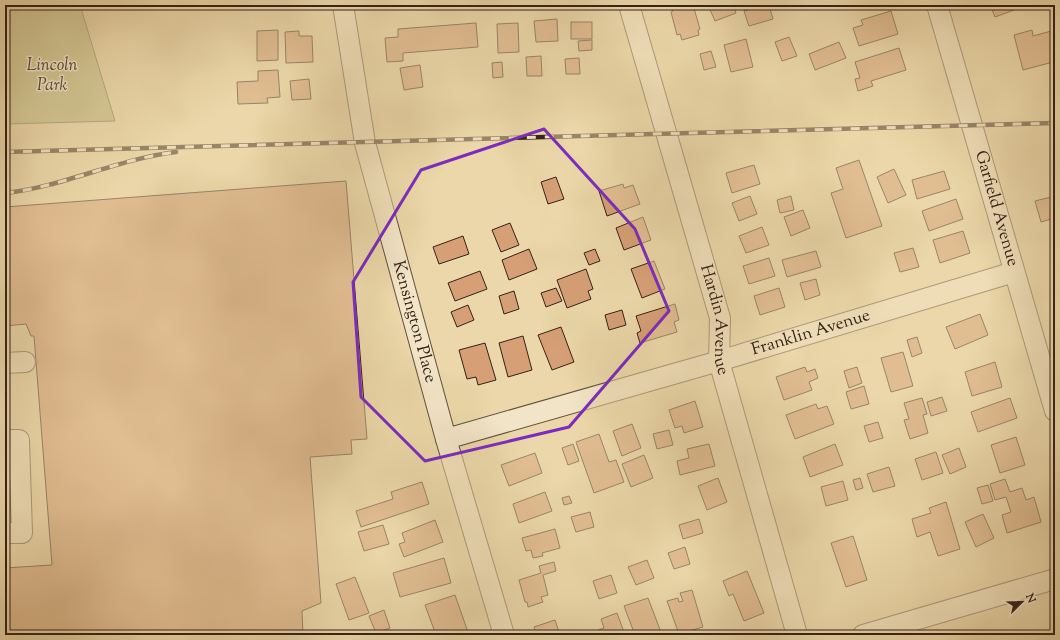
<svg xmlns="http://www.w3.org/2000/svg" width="1060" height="640" font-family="'Sorts Mill Goudy',serif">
<rect width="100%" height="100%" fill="#ebd7a9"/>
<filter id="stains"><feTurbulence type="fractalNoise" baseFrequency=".005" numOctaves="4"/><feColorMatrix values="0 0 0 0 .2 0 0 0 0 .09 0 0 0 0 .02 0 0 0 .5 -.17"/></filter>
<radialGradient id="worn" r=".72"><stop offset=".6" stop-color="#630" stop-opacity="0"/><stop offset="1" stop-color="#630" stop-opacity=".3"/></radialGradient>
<path fill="#bdbd84" stroke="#79704e" d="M5 5H80L115 121 5 124Z"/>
<g fill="#d69f76" stroke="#352219">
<path d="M693 5 700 29 698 30 699 35 682 40 680 34 677 35 671 12 673 11 671 6Z"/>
<path d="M708 5H733L736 13 715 21Z"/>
<path d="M747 5H769L773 19 749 26 744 11 748 10Z"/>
<path d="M990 5H1021L1022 7 995 17Z"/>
<path d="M891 11 898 34 859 46 853 28 863 25 861 20Z"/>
<path d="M557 19 558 41 536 42 534 21Z"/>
<rect x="571" y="22" width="21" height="17"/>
<path d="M476 23 478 47 403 53V61L387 62 385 38 398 37V29Z"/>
<path d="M518 23 519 52 498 53 497 24Z"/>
<path d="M278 30V60L257 61V31Z"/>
<path d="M1032 30 1033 36 1055 30V48L1050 49 1053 62 1023 70 1014 35Z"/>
<path d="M299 31V36H312L313 62 286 63 285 32Z"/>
<path d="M789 37 797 56 782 61 775 42Z"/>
<path d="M746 39 753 67 731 72 724 45Z"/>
<path d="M592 40V50L579 51 578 41Z"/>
<path d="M839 42 846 58 815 70 809 54Z"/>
<path d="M899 48 906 70 871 81 873 86 858 91 855 79 860 78 855 62Z"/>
<path d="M711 51 716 67 704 70 700 54Z"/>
<path d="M541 56 542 76H527L526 57Z"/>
<path d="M579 58 580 74H566L565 59Z"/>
<path d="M502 62 503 77 493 78 492 63Z"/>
<path d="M420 65 423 87 404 90 400 68Z"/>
<path d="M278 70 280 97 267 98 268 103 238 104 237 82 258 81V71Z"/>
<path d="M309 79 311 99 292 100 290 81Z"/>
<path d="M859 160 882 226 846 238 831 193 843 189 836 168Z"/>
<path d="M754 165 760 184 732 193 726 173Z"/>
<path d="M894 169 906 195 888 203 877 177Z"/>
<path d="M944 171 950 189 917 199 912 180Z"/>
<path d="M556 177 564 199 548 204 541 182Z"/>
<path d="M346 181 367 439 351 440 352 454 310 457 321 603 302 611 303 635H5V568L52 565 34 336H31L26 324 5 326V207Z"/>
<path d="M623 184 624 188 633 185 640 204 607 216 599 191Z"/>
<path d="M750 196 757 214 739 221 732 203Z"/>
<path d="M791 196 794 210 780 213 777 200Z"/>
<path d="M1055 196V218L1041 222 1035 201Z"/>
<path d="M956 199 963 219 929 231 922 211Z"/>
<path d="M803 210 810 228 791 236 784 217Z"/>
<path d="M643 217 651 240 624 250 616 228Z"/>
<path d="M510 223 519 245 501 252 492 230Z"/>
<path d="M762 227 769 245 746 253 739 236Z"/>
<path d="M963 231 970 253 940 263 933 240Z"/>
<path d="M463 236 469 254 439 264 433 247Z"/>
<path d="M913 248 919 267 900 272 894 253Z"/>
<path d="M529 249 537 269 509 280 502 260Z"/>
<path d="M595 249 600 261 589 265 584 253Z"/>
<path d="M816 251 821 267 787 277 782 260Z"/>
<path d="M769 258 775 276 749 284 743 266Z"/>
<path d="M654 261 665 289 642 298 631 269Z"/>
<path d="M586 269 593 289 588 291 591 299 567 308 557 280Z"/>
<path d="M480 271 487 289 455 301 448 283Z"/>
<path d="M816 279 820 295 805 300 800 283Z"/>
<path d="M556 288 562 301 546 307 541 293Z"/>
<path d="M779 288 785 307 760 315 754 296Z"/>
<path d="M514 291 519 309 504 314 499 296Z"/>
<path d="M675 304 679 320 674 322 677 332 640 343 637 333 641 331 636 316Z"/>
<path d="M468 305 474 320 457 327 451 312Z"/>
<path d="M622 310 626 325 609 330 605 315Z"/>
<path d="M980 314 988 335 955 349 946 327Z"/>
<path d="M561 327 574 362 552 370 538 335Z"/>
<path d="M523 336 532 370 508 377 499 343Z"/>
<path d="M917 337 922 353 912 357 907 340Z"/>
<path d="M485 343 496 380 478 385 476 377 467 379 459 350Z"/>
<path d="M903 352 913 386 891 392 881 358Z"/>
<path d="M995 362 1002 387 972 396 965 372Z"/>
<path d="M805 367 807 372 815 369 818 378 809 382 812 390 784 400 776 377Z"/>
<path d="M857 367 862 383 849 388 844 371Z"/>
<path d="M864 386 869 404 851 409 846 392Z"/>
<path d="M942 397 947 411 931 416 927 402Z"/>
<path d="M922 398 927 414 923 415 928 433 910 439 904 420 909 419 904 403Z"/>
<path d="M1010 398 1017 418 978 432 971 412Z"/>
<path d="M695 401 703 427 684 433 682 426 675 428 669 410Z"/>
<path d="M816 404 818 409 827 406 834 424 795 439 786 415Z"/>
<path d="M878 422 883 438 869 442 864 426Z"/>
<path d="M632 424 641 448 622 456 613 431Z"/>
<path d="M669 430 673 445 657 449 653 434Z"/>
<path d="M599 434 609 462 616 460 624 482 594 493 576 442Z"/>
<path d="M1016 437 1025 465 1000 473 991 445Z"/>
<path d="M573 444 579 461 568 465 562 448Z"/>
<path d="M709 444 715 466 680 475 677 461 689 458 687 449Z"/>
<path d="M835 444 843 465 810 477 803 457Z"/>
<path d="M959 448 966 467 950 474 942 455Z"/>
<path d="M936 452 943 473 922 480 915 459Z"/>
<path d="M535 453 542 473 509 486 501 465Z"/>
<path d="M644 455 653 478 631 487 622 464Z"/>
<path d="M889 467 895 486 873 492 867 474Z"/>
<path d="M718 478 727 502 707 510 698 486Z"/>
<path d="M860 478 863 488 856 490 853 480Z"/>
<path d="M1005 479 1010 492 1022 488 1026 500 1034 497 1041 522 1007 533 1002 515 1011 512 1006 497 995 500 990 484Z"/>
<path d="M843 481 848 500 826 506 821 487Z"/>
<path d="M422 482 429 504 361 527 356 511 393 499 391 492Z"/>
<path d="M988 485 993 501 982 504 977 488Z"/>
<path d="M545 492 552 511 519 523 513 504Z"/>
<path d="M569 496 572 503 564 505 562 498Z"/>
<path d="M946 502 960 549 938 556 930 532 917 537 912 519 931 513 929 508Z"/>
<path d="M590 512 594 527 576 532 571 517Z"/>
<path d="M983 514 994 538 976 547 965 522Z"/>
<path d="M699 519 703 533 683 539 679 525Z"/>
<path d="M435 520 443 542 404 557 399 544 405 542 402 533Z"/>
<path d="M383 525 389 544 364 551 358 532Z"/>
<path d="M555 529 560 548 542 553 543 556 533 558 531 550 526 551 522 538Z"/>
<path d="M853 536 867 580 846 587 831 543Z"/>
<path d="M685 547 690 564 674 569 668 553Z"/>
<path d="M444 558 451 583 400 597 393 573Z"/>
<path d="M647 560 654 578 636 585 628 567Z"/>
<path d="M554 562 556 571 543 575 548 595 541 597 543 602 528 607 527 602H525L519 580 541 573 539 566Z"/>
<path d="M747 571 764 613 744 621 733 594 729 596 723 581Z"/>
<path d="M611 575 617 593 599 599 593 581Z"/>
<path d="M355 577 369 613 349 620 336 584Z"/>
<path d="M692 590 703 627 679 634 667 601 678 598 679 602 683 601 680 593Z"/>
<path d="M455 595 469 635H436L425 605Z"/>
<path d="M648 598 662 635H635L624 606Z"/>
<path d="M384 610 390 628 376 633 369 616Z"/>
<path d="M617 613 625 635H600L598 630 604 628 601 619Z"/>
<path d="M555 620 560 635H536L534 627Z"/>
</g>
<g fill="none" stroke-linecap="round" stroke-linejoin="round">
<g stroke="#624f3d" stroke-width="22">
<g id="minor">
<path id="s1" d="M343 5 365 143 446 439 504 635"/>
<path id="s2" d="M629 5 720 318 719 361 797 635"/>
<path id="s3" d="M937 5 1055 411"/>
<path d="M5 363 25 362"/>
<path id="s4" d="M446 439 719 361 1014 272"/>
<path d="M5 440H19L22 533H5"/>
<path d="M863 635 1055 579"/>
</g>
</g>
<use href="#minor" stroke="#f2e5c7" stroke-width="20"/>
<g stroke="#352219" stroke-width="4.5">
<g id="rail">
<path d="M5 152 1055 123"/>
<path d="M5 193C63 187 117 159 176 152"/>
</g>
</g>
<use href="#rail" stroke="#f2e5c7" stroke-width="3" stroke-dasharray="9" stroke-linecap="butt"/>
</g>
<path d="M0 0H1060V640H0ZM544 129 635 229 669 311 569 427 425 461 361 397 353 282 421 170Z" fill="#ebd7a9" fill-opacity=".55" fill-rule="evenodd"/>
<path fill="none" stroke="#7b2cbf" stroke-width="3" stroke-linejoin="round" d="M544 129 635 229 669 311 569 427 425 461 361 397 353 282 421 170Z"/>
<g text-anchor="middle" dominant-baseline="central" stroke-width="3" stroke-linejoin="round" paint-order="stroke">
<g font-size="17" font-style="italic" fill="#574934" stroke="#f2e5c7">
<text x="52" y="66">Lincoln<tspan x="52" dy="20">Park</tspan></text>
</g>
<g font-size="17" fill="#352219" stroke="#f2e5c7">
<text stroke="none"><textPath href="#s3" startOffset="212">Garfield Avenue</textPath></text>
<text stroke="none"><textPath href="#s2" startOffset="327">Hardin Avenue</textPath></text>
<text stroke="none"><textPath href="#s1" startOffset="325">Kensington Place</textPath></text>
<text stroke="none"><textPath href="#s4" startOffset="380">Franklin Avenue</textPath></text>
</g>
</g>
<rect width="1060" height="640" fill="none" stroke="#ebd7a9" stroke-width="20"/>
<rect x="6" y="6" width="1048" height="628" fill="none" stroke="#352219" stroke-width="2"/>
<rect x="10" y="10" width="1040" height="620" fill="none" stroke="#352219"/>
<g transform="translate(1022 602) rotate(67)" stroke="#f2e5c7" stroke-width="3" paint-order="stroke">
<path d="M0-3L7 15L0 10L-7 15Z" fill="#352219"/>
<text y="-6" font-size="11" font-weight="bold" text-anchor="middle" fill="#352219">N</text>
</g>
<rect width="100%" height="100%" filter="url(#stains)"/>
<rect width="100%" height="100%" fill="url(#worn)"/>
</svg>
